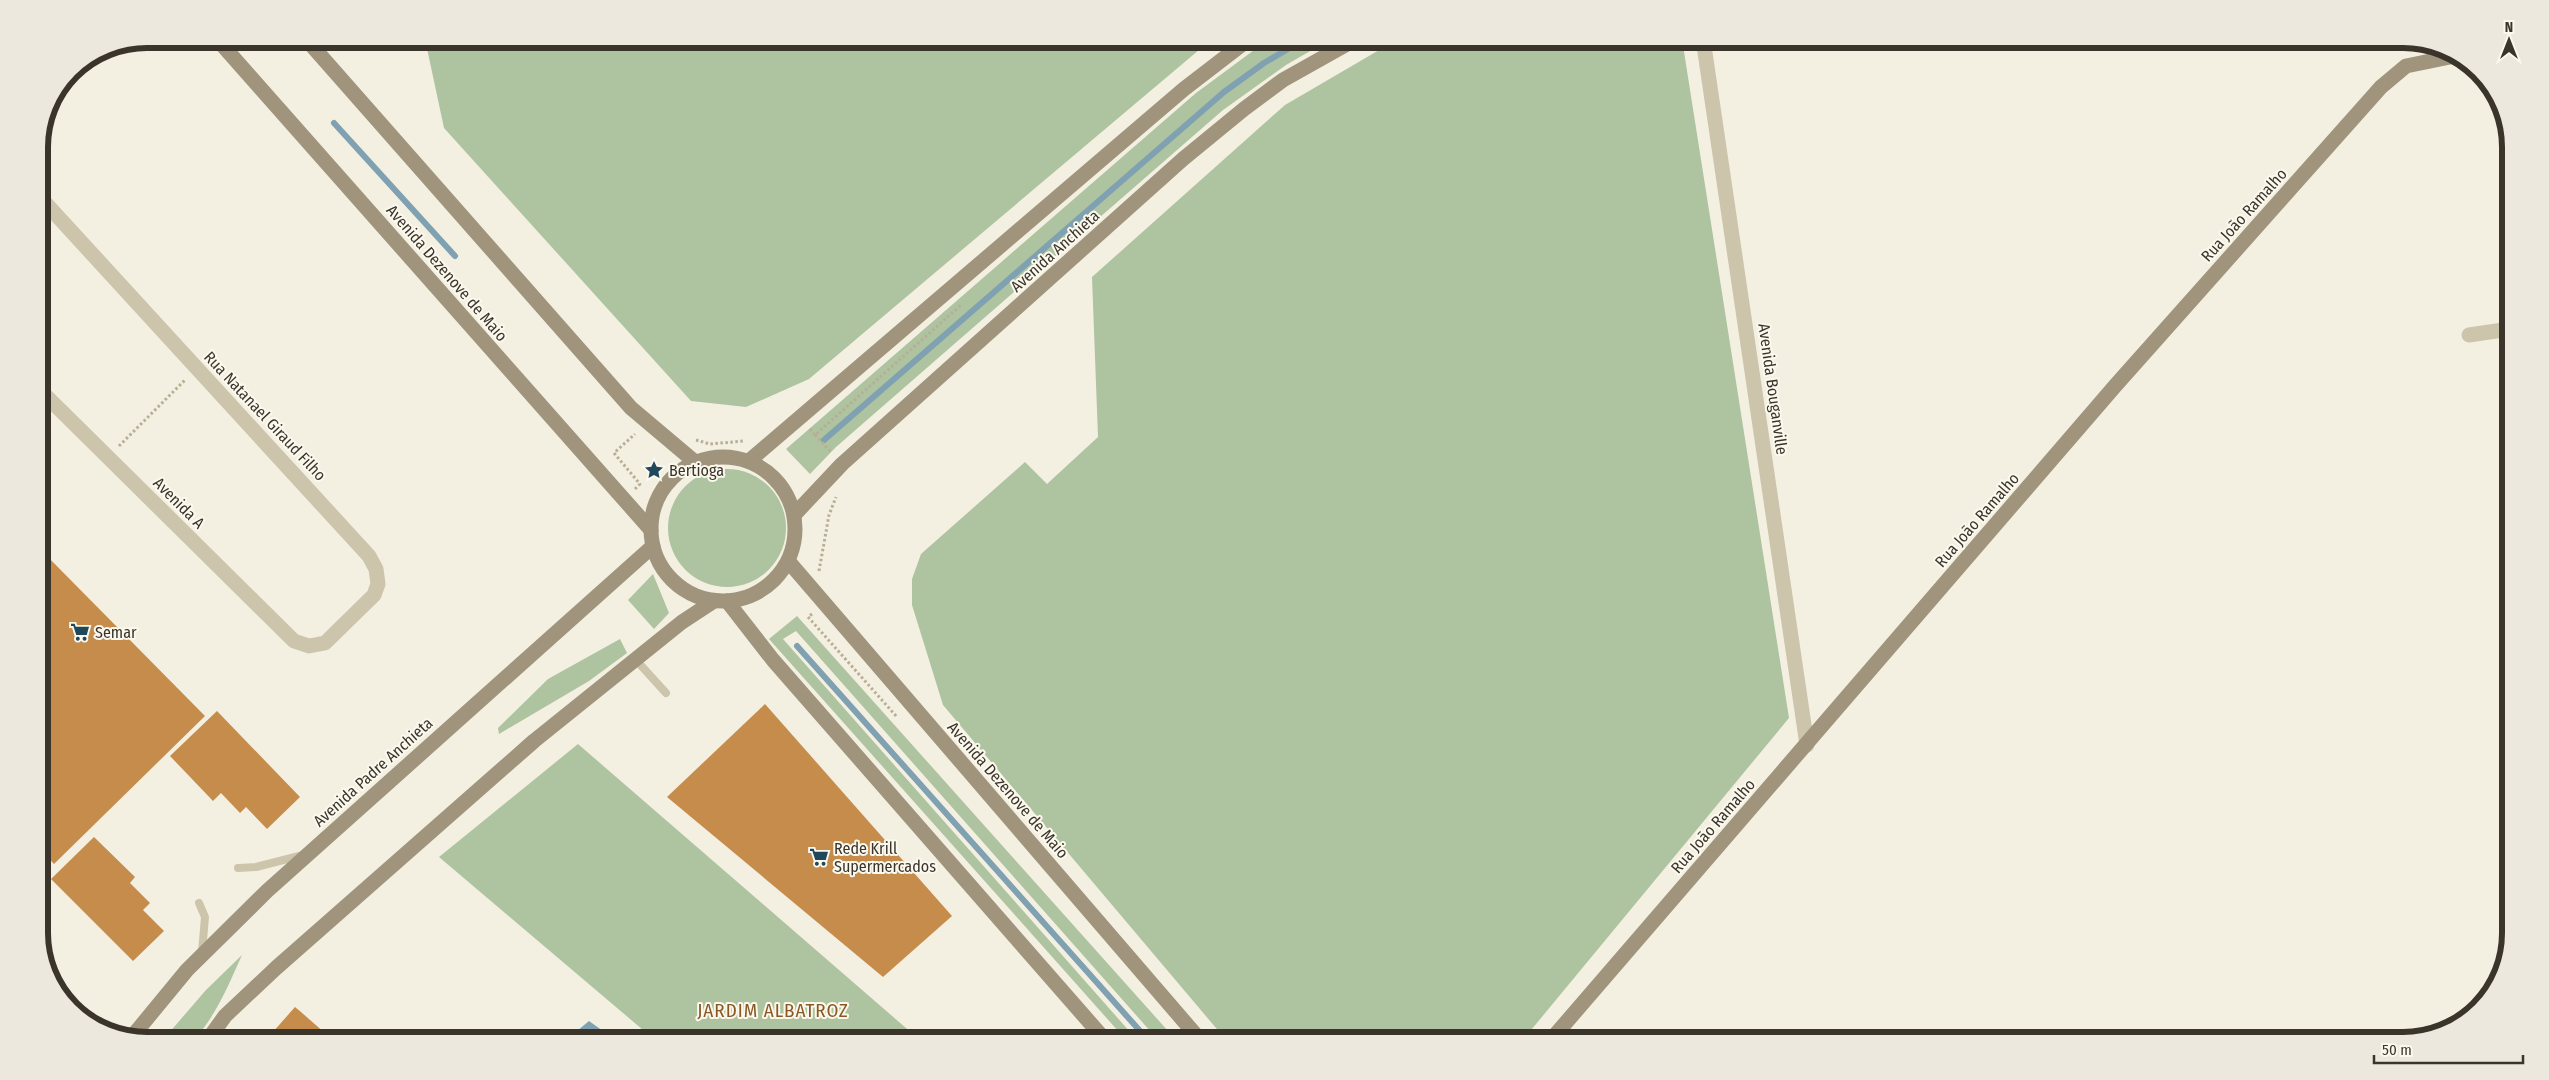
<svg xmlns="http://www.w3.org/2000/svg" width="2549" height="1080" font-family="'Fira Sans Condensed',sans-serif">
<rect width="100%" height="100%" fill="#f4f0e1"/>
<g fill="#aec3a0">
<path d="M425 39H1212L809 379 746 407 691 401 444 128Z"/>
<path d="M1269 39H1331L1286 65 1223 110 836 447 810 474 786 449 1196 93Z"/>
<path d="M1398 39H1682L1789 718 1522 1041H1227L943 705 912 605V579L921 554 1025 462 1047 484 1098 437 1092 277 1285 105Z"/>
<circle cx="727" cy="528" r="59"/>
<path d="M653 574 669 613 654 629 628 600Z"/>
<path d="M797 616 1177 1041H1159L796 631 783 639 1138 1041H1127L769 639Z"/>
<path d="M620 639 627 653 589 681 499 734 498 728 548 679Z"/>
<path d="M578 744 921 1041H656L439 857Z"/>
<path d="M242 955C228 986 216 1016 193 1041H162L206 990Z"/>
</g>
<path fill="#7fa1b1" d="M589 1021 617 1041H572L571 1036Z"/>
<g fill="none" stroke-linecap="round" stroke-linejoin="round">
<g stroke="#7fa1b1" stroke-width="6">
<path d="M334 123 455 256"/>
<path d="M824 440 1224 92 1264 63 1305 39"/>
<path d="M797 646 1149 1041"/>
</g>
</g>
<g fill="#c68c4c">
<path d="M39 548 205 716 54 864 39 848Z"/>
<path d="M765 704 952 916 883 977 667 797Z"/>
<path d="M217 711 300 797 267 829 246 807 240 813 221 793 213 801 170 756Z"/>
<path d="M94 837 135 877 130 883 150 903 143 910 164 931 133 961 51 879Z"/>
<path d="M295 1007 301 1012 334 1041H265Z"/>
</g>
<g fill="none" stroke-linecap="round" stroke-linejoin="round">
<g stroke="#b8ae96" stroke-width="3" stroke-dasharray="2.5 2.5" stroke-linecap="butt">
<path d="M1264 46 1276 39"/>
<path d="M810 429 815 435 961 305"/>
<path d="M815 435 830 451"/>
<path d="M696 440 710 444 744 441"/>
<path d="M119 446 185 380"/>
<path d="M635 489 640 484 614 453 635 434"/>
<path d="M819 571 829 515 836 497"/>
<path d="M812 614 808 617 897 717"/>
</g>
<g stroke="#cdc4ac" stroke-width="8">
<path d="M636 660 666 693"/>
<path d="M238 868 256 867 303 855"/>
<path d="M199 903 205 917 202 952"/>
</g>
<g stroke="#cdc4ac" stroke-width="15">
<path d="M1703 39 1807 745"/>
<path d="M39 196 369 556 376 569 378 584 374 595 325 643 309 646 294 641 39 389"/>
<path d="M2469 335 2510 329"/>
</g>
<g stroke="#a0947d" stroke-width="15">
<path d="M217 39 651 530"/>
<path d="M306 39 631 408 695 462"/>
<circle cx="723" cy="529" r="72"/>
<path d="M749 461 1184 89 1249 39"/>
<path d="M795 514 842 464 1183 159 1244 109 1283 80 1356 39"/>
<path d="M789 562 1201 1041"/>
<path d="M727 601 773 660 1106 1041"/>
<path d="M131 1038 187 970 267 891 653 546"/>
<path d="M207 1041 225 1016 276 968 534 741 682 622 714 601"/>
<path d="M1550 1041 2115 386 2381 87 2406 66 2455 56"/>
</g>
</g>
<defs>
<g id="sight-bare" transform="scale(1.5)"><path d="M0-6L1.8-2.2L6-1.7L2.9 1.2L3.7 5.4L0 3.3L-3.7 5.4L-2.9 1.2L-6-1.7L-1.8-2.2Z" fill="#20485d" stroke="#fbf8ee" stroke-width="2.5" paint-order="stroke"/></g>
<g id="supermarket-bare" transform="scale(1.5)"><path d="M-6-5.5h2.5l.6 2H6L4.5 2H-2.5L-4.4-4H-6ZM-1.5 3.2a1.3 1.3 0 1 0 .1 0ZM3 3.2a1.3 1.3 0 1 0 .1 0Z" fill="#20485d" stroke="#fbf8ee" stroke-width="2.5" paint-order="stroke"/></g>
</defs>
<g fill-rule="evenodd">
<use href="#sight-bare" x="654" y="470"/>
<use href="#supermarket-bare" x="80" y="632"/>
<use href="#supermarket-bare" x="819" y="857"/>
</g>
<g text-anchor="middle" dominant-baseline="central" stroke-width="4" stroke-linejoin="round" paint-order="stroke">
<g font-size="16" fill="#3b342b" stroke="#fbf8ee">
<text transform="translate(2244 215) rotate(-48)">Rua João Ramalho</text>
<text transform="translate(1055 251) rotate(-42)">Avenida Anchieta</text>
<text transform="translate(447 273) rotate(49)">Avenida Dezenove de Maio</text>
<text transform="translate(1773 389) rotate(82)">Avenida Bouganville</text>
<text transform="translate(265 416) rotate(47)">Rua Natanael Giraud Filho</text>
<text transform="translate(179 503) rotate(45)">Avenida A</text>
<text transform="translate(1977 520) rotate(-49)">Rua João Ramalho</text>
<text transform="translate(373 772) rotate(-42)">Avenida Padre Anchieta</text>
<text transform="translate(1008 790) rotate(49)">Avenida Dezenove de Maio</text>
<text transform="translate(1713 826) rotate(-49)">Rua João Ramalho</text>
</g>
<g font-size="16" fill="#3b342b" stroke="#fbf8ee" text-anchor="start">
<text x="669" y="470">Bertioga</text>
<text x="95" y="632">Semar</text>
<text x="834" y="848">Rede Krill<tspan x="834" dy="18">Supermercados</tspan></text>
</g>
<g font-size="19" letter-spacing="1" fill="#8b5823" stroke="#fbf8ee">
<text x="773" y="1010">JARDIM ALBATROZ</text>
</g>
</g>
<path d="M0 0H2549V1080H0ZM147 48H2403A99 99 0 0 1 2502 147V933A99 99 0 0 1 2403 1032H147A99 99 0 0 1 48 933V147A99 99 0 0 1 147 48Z" fill="#ece8de" fill-rule="evenodd"/>
<path fill="none" stroke="#3b342b" stroke-width="6" d="M147 48H2403A99 99 0 0 1 2502 147V933A99 99 0 0 1 2403 1032H147A99 99 0 0 1 48 933V147A99 99 0 0 1 147 48Z"/>
<g transform="translate(2509 40)" stroke="#fbf8ee" stroke-width="4" paint-order="stroke">
<path d="M0-4L9 19L0 12L-9 19Z" fill="#3b342b"/>
<text y="-8" font-size="14" font-weight="bold" text-anchor="middle" fill="#3b342b">N</text>
</g>
<path d="M2374 1055v8h149v-8" fill="none" stroke="#3b342b" stroke-width="2.5"/>
<text x="2382" y="1055" font-size="15" fill="#3b342b" stroke="#fbf8ee" stroke-width="4" paint-order="stroke">50 m</text>
</svg>
